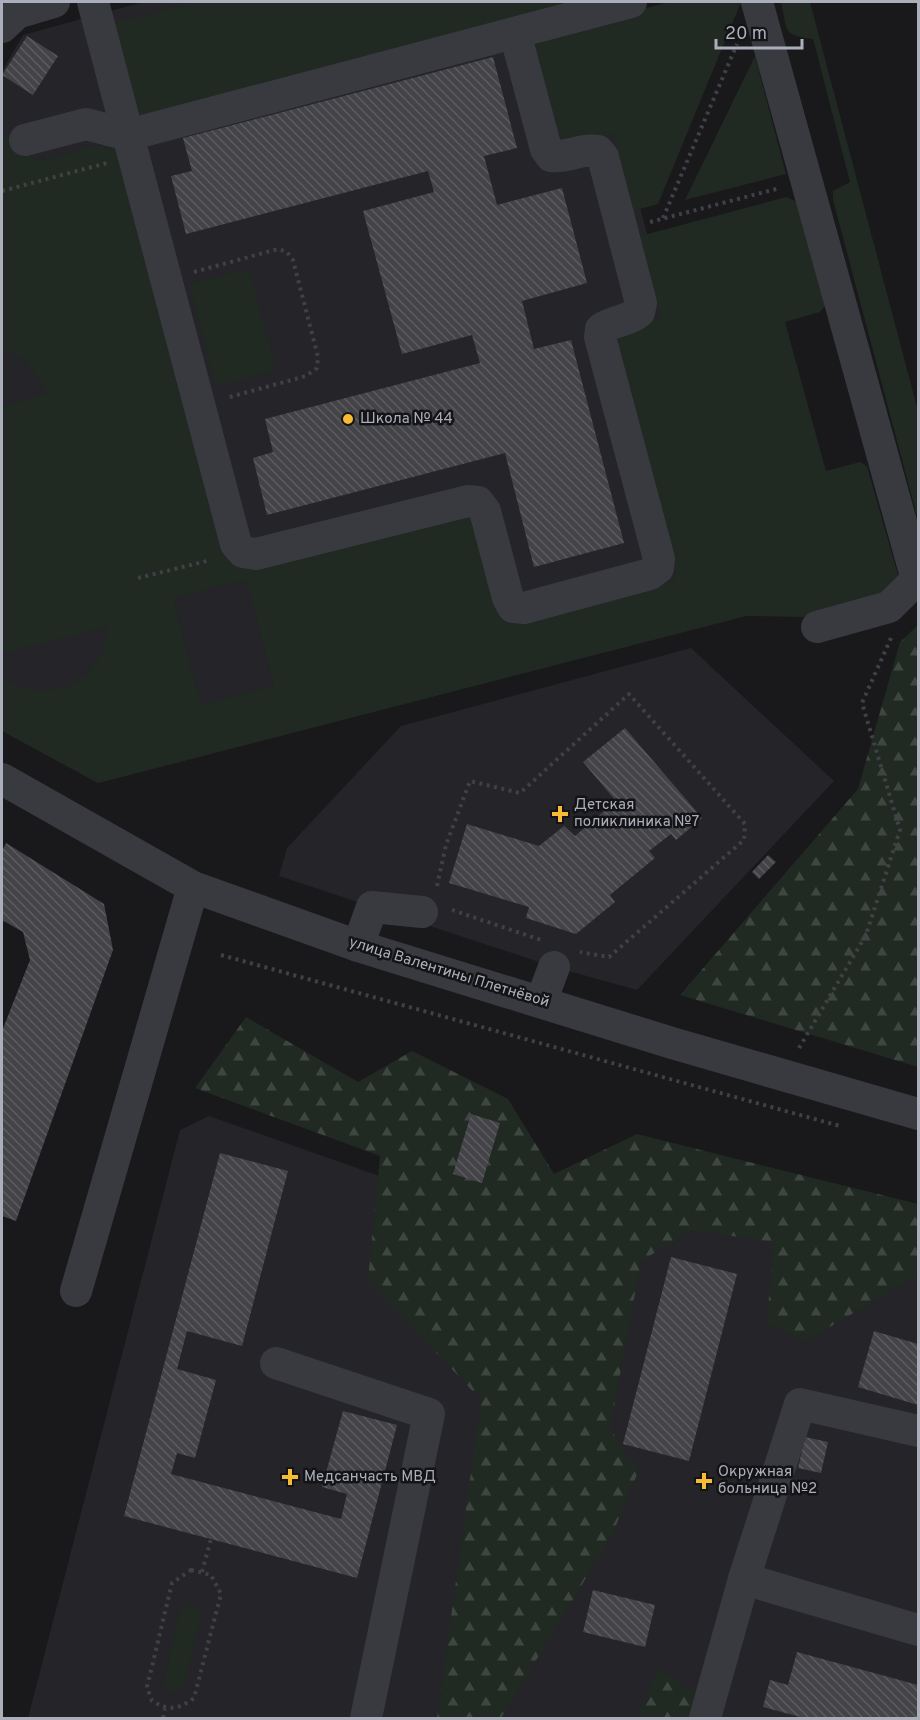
<svg xmlns="http://www.w3.org/2000/svg" width="920" height="1720" font-family="Overpass,sans-serif">
<defs>
<pattern id="forest-firs" width="22" height="20" patternUnits="userSpaceOnUse" patternTransform="scale(1.5)"><rect width="22" height="20" fill="#202922"/><path d="M5 1l3.5 6h-7zM16 11l3.5 6h-7z" fill="#3e4640"/></pattern>
<pattern id="building-back-hatch" width="6" height="6" patternUnits="userSpaceOnUse" patternTransform="scale(1.5)"><rect width="6" height="6" fill="#434348"/><path d="M-1 5l2 2M0 0l6 6M5-1l2 2" fill="none" stroke="#5b5c60"/></pattern>
</defs>
<rect width="100%" height="100%" fill="#19181b"/>
<g fill="#252428">
<path d="M143 2H587L746 616 98 783 2 731V71L23 35Z"/>
<path d="M691 648 834 781 637 990 554 967 279 876 287 848 401 726Z"/>
<path d="M209 1116 550 1236 652 1202 918 1243V1718H28L180 1130Z"/>
</g>
<g fill="#202922" fill-rule="evenodd">
<path d="M194 2H574L139 120 112 24Z"/>
<path d="M669 2H741L658 204 633 211 613 134 569 145 557 137 532 38Z"/>
<path d="M781 2H810L918 411V520L833 200V191L850 182 813 39C781 35 788 31 781 2Z"/>
<path d="M755 56 786 174 685 200Z"/>
<path d="M2 135 38 161 98 145 118 151 224 546 476 515 506 625 677 580 615 342 622 329 661 317 640 236 786 197 797 202 825 306 820 312 785 322 826 471 860 462 867 466 898 575 880 595 802 617 746 616 98 783 2 731V676C33 701 84 693 101 654 105 645 106 636 107 627L2 654V406L46 394C38 372 25 356 2 349ZM246 579 274 686 201 705 173 598Z"/>
<path d="M244 270 251 275 275 364 271 372 222 385 218 383 214 379 191 291 194 283Z"/>
<path d="M189 1605 198 1608 201 1614 183 1688 177 1692 166 1690 163 1684 181 1609Z"/>
</g>
<g fill="url(#forest-firs)">
<path d="M918 625V1067L680 995 858 789 900 642Z"/>
<path d="M246 1017 358 1082 412 1051 508 1099 554 1174 637 1134 918 1204V1275L806 1341 767 1323 773 1242 692 1230 641 1261 610 1428 638 1472 612 1535 501 1718H437L481 1400 368 1280 380 1156 195 1088Z"/>
<path d="M659 1668 730 1718H637Z"/>
</g>
<g fill="url(#building-back-hatch)">
<path d="M27 36 58 56 33 95 2 75Z"/>
<path d="M493 57 517 148 484 156 497 205 562 188 587 283 522 301 534 349 571 340 624 543 534 567 505 453 267 515 253 458 273 452 265 419 480 363 472 335 402 354 363 211 434 192 428 171 186 234 171 176 192 171 183 138Z"/>
<path d="M625 728 702 818 676 840 671 834 649 851 655 858 610 895 615 902 576 934 526 918 529 907 449 883 467 824 539 846 564 826 575 836 616 801 583 762Z"/>
<path d="M6 843 104 904 113 950 16 1221 2 1216V1031L30 960 23 932 2 920V851Z"/>
<path d="M768 855 776 862 759 879 752 872Z"/>
<path d="M471 1114 500 1123 482 1183 453 1174Z"/>
<path d="M220 1153 288 1171 242 1346 187 1331 177 1369 216 1380 195 1458 177 1453 171 1474 341 1519 347 1494 322 1487 343 1411 397 1425 357 1578 124 1516Z"/>
<path d="M671 1257 737 1274 689 1461 623 1444Z"/>
<path d="M874 1331 918 1344V1405L858 1387Z"/>
<path d="M805 1437 828 1442 821 1473 798 1468Z"/>
<path d="M593 1590 655 1605 645 1647 583 1632Z"/>
<path d="M797 1652 918 1685V1718H804L763 1707 770 1680 788 1685Z"/>
</g>
<g fill="none" stroke-linecap="round" stroke-linejoin="round">
<g stroke="#3f4147" stroke-width="4" stroke-dasharray="3 4.5" stroke-linecap="butt">
<path d="M2 191 107 163"/>
<path d="M663 218 737 44"/>
<path d="M650 222 780 188"/>
<path d="M194 272 278 249 287 252 293 260 318 357 317 368 306 376 226 398"/>
<path d="M138 578 211 560"/>
<path d="M437 886 446 845 470 781 520 793 629 694 745 824 744 840 609 957 580 952"/>
<path d="M452 910 541 940"/>
<path d="M221 955 840 1126"/>
<path d="M799 1048 866 935 900 830 862 703 891 638"/>
<path d="M191 1570 211 1575 221 1594 194 1698C177 1710 170 1711 152 1701L147 1687 172 1583Z"/>
<path d="M202 1572 211 1539"/>
<path d="M163 1718 165 1709"/>
</g>
<g stroke="#393a40" stroke-width="32">
<path d="M93 2 128 135 631 2"/>
<path d="M757 2 917 580"/>
<path d="M2 27 17 13 54 2"/>
<path d="M25 140 86 124 128 135 236 544 243 552 256 554 468 501 478 502 485 511 508 598 513 607 524 608 650 574 658 568 659 559 600 337 601 329C613 321 628 321 639 312L641 303 603 157 598 151C582 148 567 158 551 156L546 149 515 33"/>
<path d="M817 627 889 607 918 578"/>
<path d="M2 779 193 887 358 946 672 1043 918 1114"/>
<path d="M358 946 372 907 422 912"/>
<path d="M541 1002 554 967"/>
<path d="M76 1291 193 887"/>
<path d="M276 1363 429 1414 366 1718"/>
<path d="M744 1579 918 1630"/>
<path d="M705 1718 744 1579 800 1404 918 1431"/>
</g>
</g>
<g fill="#f6bb35" stroke="#141316" stroke-width="2">
<circle cx="348" cy="419" r="6"/>
<path d="M557 805h6v6h6v6h-6v6h-6v-6h-6v-6h6z"/>
<path d="M287 1468h6v6h6v6h-6v6h-6v-6h-6v-6h6z"/>
<path d="M701 1472h6v6h6v6h-6v6h-6v-6h-6v-6h6z"/>
</g>
<g text-anchor="middle" dominant-baseline="central" stroke-width="5" stroke-linejoin="round" paint-order="stroke">
<g font-size="15" fill="#abafbb" stroke="#141316" text-anchor="start">
<text x="360" y="419">Школа № 44</text>
<text x="574" y="805">Детская<tspan x="574" dy="17">поликлиника №7</tspan></text>
<text x="718" y="1472">Окружная<tspan x="718" dy="17">больница №2</tspan></text>
<text x="304" y="1477">Медсанчасть МВД</text>
</g>
<g font-size="15" fill="#abafbb" stroke="#141316">
<text transform="translate(449 973) rotate(17)">улица Валентины Плетнёвой</text>
</g>
</g>
<rect width="920" height="1720" fill="none" stroke="#abafbb" stroke-width="6"/>
<path d="M716 39v9h86v-9" fill="none" stroke="#abafbb" stroke-width="3"/>
<text x="725" y="39" font-size="18" fill="#abafbb" stroke="#141316" stroke-width="4.5" paint-order="stroke">20 m</text>
</svg>
